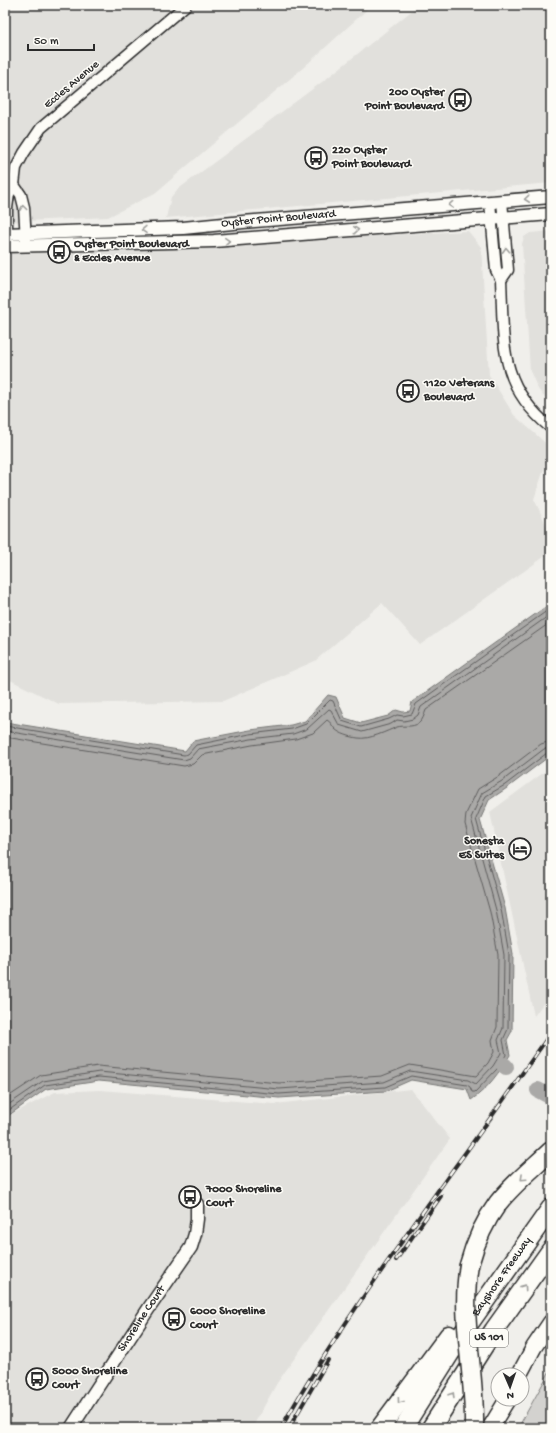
<svg xmlns="http://www.w3.org/2000/svg" width="556" height="1433" font-family="'Gochi Hand',sans-serif">
<rect width="100%" height="100%" fill="#f0efeb"/>
<filter id="ink" filterUnits="userSpaceOnUse"><feTurbulence type="fractalNoise" baseFrequency=".025" numOctaves="2"/><feDisplacementMap in="SourceGraphic" scale="8" xChannelSelector="R" yChannelSelector="G"/><feConvolveMatrix kernelMatrix="1 2 1 2 8 2 1 2 1" color-interpolation-filters="sRGB"/></filter>
<g filter="url(#ink)">
<g fill="#e1e0dc">
<path d="M5 5H372L304 67 155 193 108 217 5 222Z"/>
<path d="M419 5H551V183L166 218 171 197 177 190 326 79Z"/>
<path d="M468 231 481 247 489 375 514 415 551 448 534 499 551 535V552L420 645 382 603 315 661 223 701 59 704 6 678 5 676V253Z"/>
<path d="M551 231V406L538 389 530 371 522 244 524 237 530 233Z"/>
<path d="M551 767V993L534 1016 490 812Z"/>
<path d="M411 1089 450 1139 277 1383 252 1428H5V1119L8 1116 55 1092 100 1090 275 1104Z"/>
</g>
<path fill="#d3d2cf" stroke="#7f7e7d" d="M551 1369V1428H518Z"/>
<path fill="#aaa9a7" stroke="#777775" d="M551 603V755L507 788 489 800 480 820 505 908 513 954 512 1031 507 1040 510 1055C500 1071 488 1089 471 1100L467 1089 411 1080 386 1091 279 1098 99 1081 46 1089 5 1118V722L185 751 193 741 250 730 291 725 305 721 328 695 336 697 345 718 361 723 388 716 396 710 403 712 410 711 412 702Z"/>
<g fill="none" stroke-linecap="round" stroke-linejoin="round">
<g stroke="#5e5d5d" stroke-width="1">
<path d="M5 726 184 755 188 754 196 745 250 734 292 729 306 724 330 700 333 701 342 721 361 727 389 719 397 715 403 716 412 714 416 704 551 608"/>
<path d="M5 731 184 760 190 758 198 749 251 739 293 734 307 729 329 709 331 710 339 725 362 732 391 724 397 720 404 721 413 719 418 715 421 707 551 614"/>
<path d="M5 737 184 766 193 764 202 755 252 745 296 739 313 733 327 720C331 722 332 726 335 729 340 734 351 737 358 738 369 740 387 731 397 727 404 725 412 728 419 723 423 720 424 715 426 710L551 622"/>
<path d="M5 1099 41 1075 98 1066 279 1083 382 1076 410 1065 476 1076 488 1063 494 1052 492 1040 497 1027 498 955 490 912 465 824 466 814 478 789 499 776 541 744 551 741"/>
<path d="M5 1107 43 1081 99 1072 279 1089 384 1082 410 1071 468 1080 476 1084 493 1066 501 1053 498 1040 503 1028 504 955 496 910 471 818 482 793 502 781 544 749 551 747"/>
<path d="M5 1113 45 1085 99 1077 279 1094 385 1087 411 1076 467 1085 470 1087 472 1092H475L497 1069 506 1055 503 1040 508 1029 509 954 501 909 476 819 486 796 505 785 547 753 551 752"/>
</g>
<g stroke="#aaa9a7" stroke-width="16">
<path d="M504 1065 506 1067"/>
<path d="M538 1090 551 1097"/>
</g>
<g stroke="#2b2b2b" stroke-width="13">
<g id="minor">
<path d="M14 185 21 195 24 207 26 240"/>
<path d="M490 202 496 270 501 280C504 342 498 385 551 428"/>
<path d="M7 241V208L9 194 14 185 16 168 24 153 41 128 186 5"/>
<path d="M501 280 508 270 502 201"/>
</g>
</g>
<g stroke="#2b2b2b" stroke-width="15">
<g id="tertiary">
<path id="s1" d="M5 234 183 228 243 222 551 197"/>
<path d="M5 246 214 241 551 214"/>
<path id="s2" d="M71 1428 149 1308 191 1247 195 1234 197 1219V1204"/>
</g>
</g>
<g stroke="#2b2b2b" stroke-width="18">
<g id="primary">
<path d="M519 1375 534 1347 551 1322"/>
<path d="M490 1428 507 1400"/>
</g>
</g>
<g stroke="#2b2b2b" stroke-width="21">
<g id="motorway">
<path d="M469 1265C475 1243 484 1222 498 1203 513 1184 533 1168 551 1151"/>
<path d="M380 1428 449 1335"/>
<path id="s3" d="M403 1428 466 1328 551 1208"/>
<path d="M431 1428 494 1330 551 1250"/>
</g>
</g>
<use href="#minor" stroke="#fdfcf7" stroke-width="10"/>
<use href="#tertiary" stroke="#fdfcf7" stroke-width="12"/>
<use href="#primary" stroke="#fdfcf7" stroke-width="15"/>
<use href="#motorway" stroke="#fdfcf7" stroke-width="18"/>
<g stroke="#2b2b2b" stroke-width="4">
<g id="rail">
<path d="M396 1260 441 1196"/>
<path d="M281 1428C332 1338 392 1255 452 1171 486 1125 518 1079 551 1033"/>
<path d="M289 1428 328 1360"/>
</g>
</g>
<use href="#rail" stroke="#fdfcf7" stroke-width="2.5" stroke-dasharray="8" stroke-linecap="butt"/>
<g stroke="#2b2b2b" stroke-width="21" stroke-linecap="butt">
<path id="motorway-bridge" d="M469 1265C460 1318 475 1371 474 1425"/>
</g>
<use href="#motorway-bridge" stroke="#fdfcf7" stroke-width="18"/>
</g>
<defs><path id="oneway-chevron" d="M-2-3.5L2.5 0L-2 3.5" fill="none" stroke-width="1.6" stroke-linecap="round" stroke-linejoin="round"/></defs>
<g stroke="#9e9e9b">
<use href="#oneway-chevron" transform="translate(527 199) rotate(174)"/>
<use href="#oneway-chevron" transform="translate(451 205) rotate(175)"/>
<use href="#oneway-chevron" transform="translate(23 208) rotate(-98)"/>
<use href="#oneway-chevron" transform="translate(144 230) rotate(179)"/>
<use href="#oneway-chevron" transform="translate(356 230) rotate(-5)"/>
<use href="#oneway-chevron" transform="translate(227 241) rotate(-4)"/>
<use href="#oneway-chevron" transform="translate(506 250) rotate(-93)"/>
<use href="#oneway-chevron" transform="translate(523 1178) rotate(137)"/>
<use href="#oneway-chevron" transform="translate(524 1287) rotate(-55)"/>
<use href="#oneway-chevron" transform="translate(452 1395) rotate(-58)"/>
<use href="#oneway-chevron" transform="translate(400 1401) rotate(126)"/>
</g>
</g>
<defs>
<g id="bus-ring" transform="scale(1.15)"><circle r="9.5" fill="#fdfcf7" stroke="#2b2b2b" stroke-width="1.5"/><path d="M-5-6H5V4H4V6H2V4H-2V6H-4V4H-5ZM-3.5-4V0h7V-4ZM-3.5 1.2v1.5H-2V1.2ZM2 1.2v1.5H3.5V1.2Z" fill="#2b2b2b"/></g>
<g id="hotel-ring" transform="scale(1.15)"><circle r="9.5" fill="#fdfcf7" stroke="#2b2b2b" stroke-width="1.5"/><path d="M-6-4.5h1.5V1H6V5H4.5V3h-9V5H-6ZM-4 0a1.8 1.8 0 1 1 3.6 0ZM.5 0V-2.5h3Q6-2.5 6 0Z" fill="#2b2b2b"/></g>
</defs>
<g fill-rule="evenodd">
<use href="#bus-ring" x="460" y="100"/>
<use href="#bus-ring" x="316" y="158"/>
<use href="#bus-ring" x="59" y="252"/>
<use href="#bus-ring" x="408" y="391"/>
<use href="#hotel-ring" x="520" y="849"/>
<use href="#bus-ring" x="190" y="1197"/>
<use href="#bus-ring" x="174" y="1319"/>
<use href="#bus-ring" x="37" y="1379"/>
</g>
<g text-anchor="middle" dominant-baseline="central" stroke-width="3" stroke-linejoin="round" paint-order="stroke">
<rect fill="#fdfcf7" stroke="#6a6a68" stroke-width="1" x="470" y="1329" width="38" height="18" rx="3"/>
<g font-size="11" font-weight="bold" fill="#2b2b2b">
<text x="489" y="1338">US 101</text>
</g>
<g font-size="12" fill="#2b2b2b" stroke="#fdfcf7">
<text transform="translate(72 85) rotate(-40)">Eccles Avenue</text>
<text stroke="none"><textPath href="#s1" startOffset="274">Oyster Point Boulevard</textPath></text>
<text stroke="none"><textPath href="#s3" startOffset="181">Bayshore Freeway</textPath></text>
<text stroke="none"><textPath href="#s2" startOffset="130">Shoreline Court</textPath></text>
</g>
<g font-size="12" font-weight="bold" fill="#2b2b2b" stroke="#fdfcf7" text-anchor="start">
<text x="444" y="93" text-anchor="end">200 Oyster<tspan x="444" dy="14">Point Boulevard</tspan></text>
<text x="332" y="151">220 Oyster<tspan x="332" dy="14">Point Boulevard</tspan></text>
<text x="74" y="245">Oyster Point Boulevard<tspan x="74" dy="14">&amp; Eccles Avenue</tspan></text>
<text x="424" y="384">1120 Veterans<tspan x="424" dy="14">Boulevard</tspan></text>
<text x="504" y="842" text-anchor="end">Sonesta<tspan x="504" dy="14">ES Suites</tspan></text>
<text x="206" y="1190">7000 Shoreline<tspan x="206" dy="14">Court</tspan></text>
<text x="190" y="1312">6000 Shoreline<tspan x="190" dy="14">Court</tspan></text>
<text x="52" y="1372">5000 Shoreline<tspan x="52" dy="14">Court</tspan></text>
</g>
</g>
<rect width="556" height="1433" fill="none" stroke="#fdfcf7" stroke-width="20"/>
<rect x="10" y="10" width="536" height="1413" fill="none" stroke="#2b2b2b" stroke-width="1.5" filter="url(#ink)"/>
<g transform="translate(510 1387) rotate(178)"><circle r="19" fill="#fdfcf7" stroke="#a9a8a5"/>
<path d="M0-3L7 15L0 10L-7 15Z" fill="#2b2b2b"/>
<text y="-6" font-size="11" font-weight="bold" text-anchor="middle" fill="#2b2b2b">N</text>
</g>
<path d="M28 44v6h66v-6" fill="none" stroke="#2b2b2b" stroke-width="2"/>
<text x="34" y="44" font-size="12" fill="#2b2b2b" stroke="#fdfcf7" stroke-width="3" paint-order="stroke">50 m</text>
</svg>
